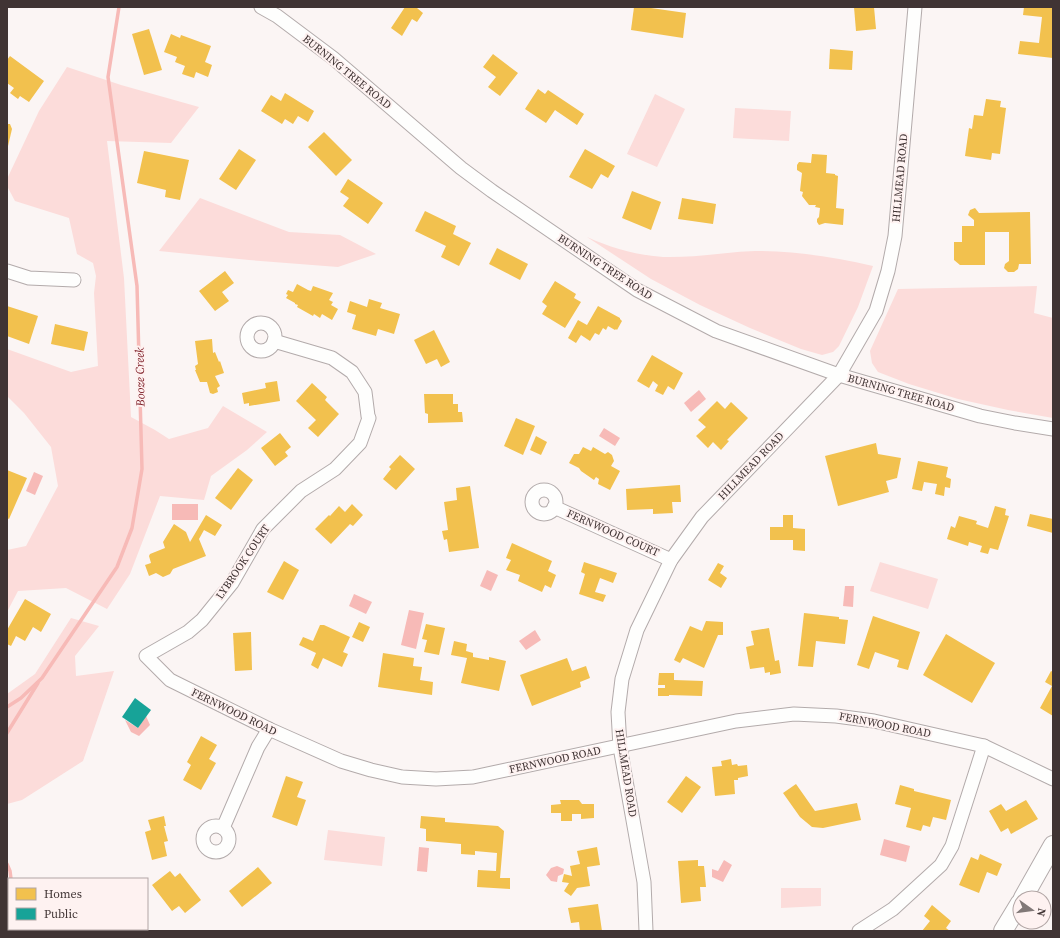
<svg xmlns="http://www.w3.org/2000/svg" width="1060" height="938" font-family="'Source Serif 4',serif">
<rect width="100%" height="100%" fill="#fbf5f4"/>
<g fill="#fcdcda">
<path d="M67 67 121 85 199 107 171 143 107 141 124 278 131 417 155 430 169 439 208 428 223 406 267 432 247 450 211 476 204 500 160 496 130 574 107 609 66 588 18 591 7 612V550L26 546 58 486 51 447 24 413 7 396V349L71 372 98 366 94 293 96 276 93 263 77 254 69 218 15 201 7 186V179L39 111Z"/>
<path d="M655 94 685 109 657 167 627 154Z"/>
<path d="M735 108 791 111 789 141 733 138Z"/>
<path d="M200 198 289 232 340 235 376 254 338 267 249 260 159 251Z"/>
<path d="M587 237C611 248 636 255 663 257 694 258 724 252 755 251 795 251 834 257 873 266L858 307 839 346 833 352 822 355 801 349 750 328 700 305 651 279Z"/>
<path d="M1037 286 1034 313 1053 318V418L1008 410 958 399 909 384 878 372 872 363 870 351 898 289Z"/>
<path d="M880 562 938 579 928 609 870 591Z"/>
<path d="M71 618 99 626 75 656 76 676 114 671 83 761 22 800 7 804V694L35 674Z"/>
<path d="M328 830 385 837 382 866 324 860Z"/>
<path d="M781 888H821V906L781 908Z"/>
</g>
<g fill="#f7bab7">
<path d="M699 390 706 399 691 412 684 403Z"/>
<path d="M604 428 620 438 615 446 599 436Z"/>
<path d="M34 472 43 476 35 495 26 491Z"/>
<rect x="172" y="504" width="26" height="16"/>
<path d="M487 570 498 575 491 591 480 586Z"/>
<path d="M845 586H854L853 607 843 606Z"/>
<path d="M354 594 372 602 366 614 349 606Z"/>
<path d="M409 610 424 613 416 649 401 645Z"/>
<path d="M535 630 541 640 526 650 519 641Z"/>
<path d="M146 716 150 725 139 736 131 732 125 720 138 728Z"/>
<path d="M884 839 910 846 906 862 880 855Z"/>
<path d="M419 847 429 848 427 872 417 871Z"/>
<path d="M724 860 732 865 723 882 712 877V869L718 871Z"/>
<path d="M557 866 564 869 563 874 558 876 557 882 551 881 546 875 551 868Z"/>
</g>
<g fill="#f2c14e">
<path d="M405 7H418L417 8 423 13 417 22 412 19 402 36 391 28Z"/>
<path d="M634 7H644L686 13 683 38 631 30Z"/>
<path d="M854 7H874L876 29 856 31Z"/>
<path d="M1024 7H1053V58L1018 54 1020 41 1039 43 1042 17 1023 15Z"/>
<path d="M149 29 162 70 144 75 132 34Z"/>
<path d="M171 34 180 38 181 35 211 46 205 62 212 65 208 77 196 72 194 78 182 74 185 66 175 62 177 57 164 52Z"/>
<path d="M830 49 853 51 852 70 829 69Z"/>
<path d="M493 54 518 73 500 96 488 87 496 77 483 67Z"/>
<path d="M10 56 44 81 29 102 20 96 18 99 10 93 14 88 7 83V60Z"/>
<path d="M538 89 545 94 548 90 584 114 577 125 555 110 546 123 525 109Z"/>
<path d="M285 93 314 111 308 122 298 116 293 124 285 119 282 124 261 111 271 95 281 101Z"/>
<path d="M986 99 1001 101 1000 107 1006 108 1000 154 992 153 991 160 965 156 969 128 972 129 974 115 983 116Z"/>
<path d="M7 124H10L12 129 8 146Z"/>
<path d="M324 132 352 160 336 176 308 147Z"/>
<path d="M239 149 256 160 236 190 219 179Z"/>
<path d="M585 149 615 166 608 178 601 174 592 189 569 177Z"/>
<path d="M144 151 189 160 180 200 165 197 166 190 137 183Z"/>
<path d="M812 154 827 155 826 173 835 174V175L838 176 836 208 844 209 843 225 825 223 819 225 817 222V219L819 217 820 208 815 207 816 205H809L802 196 803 192 800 191 802 173 797 170V165L799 162 811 163Z"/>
<path d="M348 179 383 203 368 224 343 206 349 198 340 192Z"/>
<path d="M632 191 661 202 651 230 622 218Z"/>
<path d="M682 198 716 204 713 224 678 219Z"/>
<path d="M975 208 979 213 1030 212 1031 264H1019L1018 269 1014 272H1008L1004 268 1005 264 1009 261V232H985V265H960L954 260V242H962V226H974V220L968 215 970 210Z"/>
<path d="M425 211 456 226 453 234 471 243 459 266 441 257 446 246 415 231Z"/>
<path d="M497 248 528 264 520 280 489 264Z"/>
<path d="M225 271 234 283 222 292 229 301 215 311 199 291Z"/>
<path d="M555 281 576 294 574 298 581 302 565 328 542 314 547 306 542 302Z"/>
<path d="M297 284 308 290 311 291 313 286 333 293 329 300 333 302 331 305 338 309 332 320 322 314 320 318 314 314 313 316 297 307 298 305 295 304V303L286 298 288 295 286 294 288 290 293 292Z"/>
<path d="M369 299 382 303 380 308 400 314 394 334 378 329 376 336 352 329 356 315 347 312 350 301 367 307Z"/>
<path d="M7 306 38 316 29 344 7 336Z"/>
<path d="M598 306 620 318V319L622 321 617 330 616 329 615 330 608 326 606 330 603 328 599 335 595 333 590 341 581 335 576 343 568 338 578 320 587 325Z"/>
<path d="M55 324 88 332 84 351 51 344Z"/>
<path d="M434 330 450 362 441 367 437 359 426 364 414 340Z"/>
<path d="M212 339 213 353 215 352 219 362 220 361 224 373 215 376 220 386 217 388 218 392 213 394 210 393 207 382H200L195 370H196L195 366 198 364 195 341Z"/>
<path d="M652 355 683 373 674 390 668 386 663 395 655 391 658 385 653 381 649 388 637 381Z"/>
<path d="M277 381 280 401 249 406V403L244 404 242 393 266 388 265 383Z"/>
<path d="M312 383 327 397 325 400 339 414 318 437 308 428 316 420 296 401Z"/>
<path d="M424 394H453V404H458V412H462L463 422 428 423V414L425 413Z"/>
<path d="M717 401 725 409 731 402 748 418 727 440 729 441 721 450 713 442 708 448 696 436 706 427 698 420Z"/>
<path d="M516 418 535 426 523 455 504 446Z"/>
<path d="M280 433 291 447 285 452 288 456 275 466 261 448Z"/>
<path d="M536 436 547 442 541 455 530 450Z"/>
<path d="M876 443 878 454 901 458 897 478 886 481 889 492 838 506 825 456Z"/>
<path d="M583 447 591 451 593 447 605 454 608 452 612 455 614 461 611 466 620 471 610 490 598 484 599 479 596 477 594 480 581 471 579 468 569 463 574 454H579Z"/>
<path d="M400 455 415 469 396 490 383 479 391 469 389 467Z"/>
<path d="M918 461 948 467 946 477 951 479 950 488 945 487 944 496 935 494 937 484 924 482 922 491 912 489Z"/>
<path d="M238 468 253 480 231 510 215 498Z"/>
<path d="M7 470 27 478 9 519 7 518Z"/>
<path d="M680 485 681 502H672L673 513 653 514V509L627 510 626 489Z"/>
<path d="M470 486 479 548 449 552 447 539 444 540 442 531 448 530 444 502 457 500 456 488Z"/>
<path d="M352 504 363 515 353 526 350 524 331 544 315 529 329 515 330 516 339 506 345 512Z"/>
<path d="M995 506 1006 509 1005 515 1009 516 998 550 990 548 988 554 980 552 982 546 969 542 968 546 947 539 951 526 955 528 959 516 977 521 976 524 988 528Z"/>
<path d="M1030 514 1053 519V533L1027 526Z"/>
<path d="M206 515 222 525 215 536 204 530 199 539 206 556 173 569 170 574 163 577 156 573 149 576 145 565 151 563 149 556 150 554 165 548 163 542 174 524 186 532 190 542Z"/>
<path d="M783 515H793V528L805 529V551L793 550V540H770V527H783Z"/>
<path d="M512 543 552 561 548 571 556 575 551 588 545 585 542 592 518 581 520 575 506 570 511 560 506 558Z"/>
<path d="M284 561 299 570 283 600 267 592Z"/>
<path d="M584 562 617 573 613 583 600 578 595 592 606 595 603 602 579 594 585 574 581 572Z"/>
<path d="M718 563 724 566 720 573 727 578 721 588 708 580Z"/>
<path d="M25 599 51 614 41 632 33 627 25 641 16 636 11 646 7 644V630Z"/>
<path d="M804 613 839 617V619L848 620 845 644 816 641 813 667 798 666Z"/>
<path d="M873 616 920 632 908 670 897 667 899 660 875 652 869 669 857 665Z"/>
<path d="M706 621 723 622V635H718L704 668 683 658 680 663 674 660 690 626 702 631Z"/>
<path d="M359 622 370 627 363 642 352 637Z"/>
<path d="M426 624 445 628 439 655 424 652 427 640 422 639Z"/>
<path d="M320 625H324L350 637 343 652 348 654 342 667 323 658 318 669 311 665 316 653 299 645 303 637 313 641Z"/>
<path d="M769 628 775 661 779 660 781 673 770 675V672L765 673 764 667 750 669 746 647 754 645 751 631Z"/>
<path d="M251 632 252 670 235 671 233 633Z"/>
<path d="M946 634 995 663 972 703 923 675Z"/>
<path d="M454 641 467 644 466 651 473 653V657L489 660V657L506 661 499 691 461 683 467 658 451 655Z"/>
<path d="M383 653 414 658 413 666 422 667 420 680 433 682 432 695 378 687Z"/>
<path d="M567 658 572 671 586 666 590 678 580 682 581 687 532 706 520 675Z"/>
<path d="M1051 671 1053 672V716L1040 708 1052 686 1045 682Z"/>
<path d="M659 673H674V680L703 681 702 696 669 695V696H658V688H665V685H658Z"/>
<path d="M201 736 217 745 209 759 216 763 201 790 183 780 191 765 187 762Z"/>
<path d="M731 759 732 765 737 764 738 766 747 765 748 776 738 778V780H734L735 794 715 796 712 767 722 766 721 761Z"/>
<path d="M286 776 303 782 297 797 306 800 297 826 272 817Z"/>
<path d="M686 776 701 787 682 813 667 802Z"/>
<path d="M796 784 815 811 857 803 861 820 823 828 812 827 800 817 783 793Z"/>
<path d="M900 785 914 789V791L951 800 946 820 933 817 930 827 923 825 921 831 906 827 911 808 895 804Z"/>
<path d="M560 800H579L582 804H594V818L581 819V814H572V821H561V813H551V805L561 804Z"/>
<path d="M1026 800 1038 819 1011 834 1008 828 1001 832 989 811 1001 804 1006 811Z"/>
<path d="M164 816 166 826H164L168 841 164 842 167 856 152 860 145 832 151 830 148 820Z"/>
<path d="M421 816 445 818V822L498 826 504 831 500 878H510V889L477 887 478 870 496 871 497 853 475 851V855L461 854V844L426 841V829L420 828Z"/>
<path d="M597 847 600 865 587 867 590 886 577 888 571 896 564 891 569 883 562 882 564 874 572 876 570 866 580 864 577 851Z"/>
<path d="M980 854 1002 864 997 876 987 872 979 893 959 885 971 857 978 860Z"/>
<path d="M698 860V866H704L706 887H700L701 901 681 903 678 861Z"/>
<path d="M258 867 272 883 242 907 229 891Z"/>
<path d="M170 871 175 877 180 873 201 900 185 913 179 906 172 911 152 885Z"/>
<path d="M598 904 602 931H580L579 922 571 923 568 908Z"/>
<path d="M932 905 951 921 946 928 950 931H922L930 921 924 916Z"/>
</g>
<path fill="#17a398" d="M135 698 151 710 138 728 122 717Z"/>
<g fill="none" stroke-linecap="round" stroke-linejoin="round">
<g stroke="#f7bab7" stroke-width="3.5">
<path d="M7 707 21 698 42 678 117 567 132 528 142 469 137 286 108 77 119 7"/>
<path d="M7 733 38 683"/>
<path d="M7 864 10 871 11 879"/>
<path d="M19 929V931"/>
</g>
<g stroke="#b3abab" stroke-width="15">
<g id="street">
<path d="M261 7 277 16 333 58 461 168 492 191 637 290 716 331 839 375 980 416 1015 423 1053 429"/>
<path d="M7 271 29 278 74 280"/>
<circle cx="261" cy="337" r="14"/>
<path d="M274 341 332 358 352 372 365 392 368 416 369 418 360 443 335 469 301 491 263 529 232 583 202 620 188 632 146 656 170 680 269 729 341 761 371 770 402 777 436 779 473 777 736 721 794 714 836 716 874 721 984 746 1053 779"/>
<circle cx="544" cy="502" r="12"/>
<path d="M554 507 671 560"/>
<circle cx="216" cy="839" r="13"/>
<path d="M223 828 258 747 269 729"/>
<path d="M646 931 644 882 620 747 618 712 622 679 637 630 671 560 702 517 839 375 876 311 888 271 895 236 915 7"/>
<path d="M859 931 893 909 941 865 952 846 984 746"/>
</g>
</g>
<g stroke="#b3abab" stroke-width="20">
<g id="secondary">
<path d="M1023 898 1053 845"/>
<path d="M1003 931 1020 903"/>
</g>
</g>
<use href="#street" stroke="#fefefd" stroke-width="13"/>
<use href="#secondary" stroke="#fefefd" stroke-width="18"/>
</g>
<g text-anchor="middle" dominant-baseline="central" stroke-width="4" stroke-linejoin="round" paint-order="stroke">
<g font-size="11" fill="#403434" stroke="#fef2f1">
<text transform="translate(347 72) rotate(39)">BURNING TREE ROAD</text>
<text transform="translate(900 178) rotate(-85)">HILLMEAD ROAD</text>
<text transform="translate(605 267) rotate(33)">BURNING TREE ROAD</text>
<text transform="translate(901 393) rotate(16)">BURNING TREE ROAD</text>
<text transform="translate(751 466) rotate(-46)">HILLMEAD ROAD</text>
<text transform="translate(613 533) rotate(24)">FERNWOOD COURT</text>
<text transform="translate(243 562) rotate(-56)">LYBROOK COURT</text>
<text transform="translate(234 712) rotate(26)">FERNWOOD ROAD</text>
<text transform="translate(885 725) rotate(11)">FERNWOOD ROAD</text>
<text transform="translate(555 760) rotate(-12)">FERNWOOD ROAD</text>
<text transform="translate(626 773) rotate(81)">HILLMEAD ROAD</text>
</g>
<g font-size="12" font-style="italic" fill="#791720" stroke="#fef2f1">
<text transform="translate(140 377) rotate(-91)">Booze Creek</text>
</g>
</g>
<rect width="1060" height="938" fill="none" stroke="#403434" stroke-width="16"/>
<rect x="8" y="878" width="140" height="52" fill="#fef2f1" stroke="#b2a6a5"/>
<rect x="16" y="888" width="20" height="12" fill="#f2c14e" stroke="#b2a6a5"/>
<text x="44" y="898" font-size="12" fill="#403434">Homes</text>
<rect x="16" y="908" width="20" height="12" fill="#17a398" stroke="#b2a6a5"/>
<text x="44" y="918" font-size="12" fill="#403434">Public</text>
<g transform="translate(1032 910) rotate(104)"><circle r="19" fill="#fef2f1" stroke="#b2a6a5"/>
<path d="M0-3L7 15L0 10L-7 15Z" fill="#817877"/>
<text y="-6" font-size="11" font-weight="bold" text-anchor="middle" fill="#403434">N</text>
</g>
</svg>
